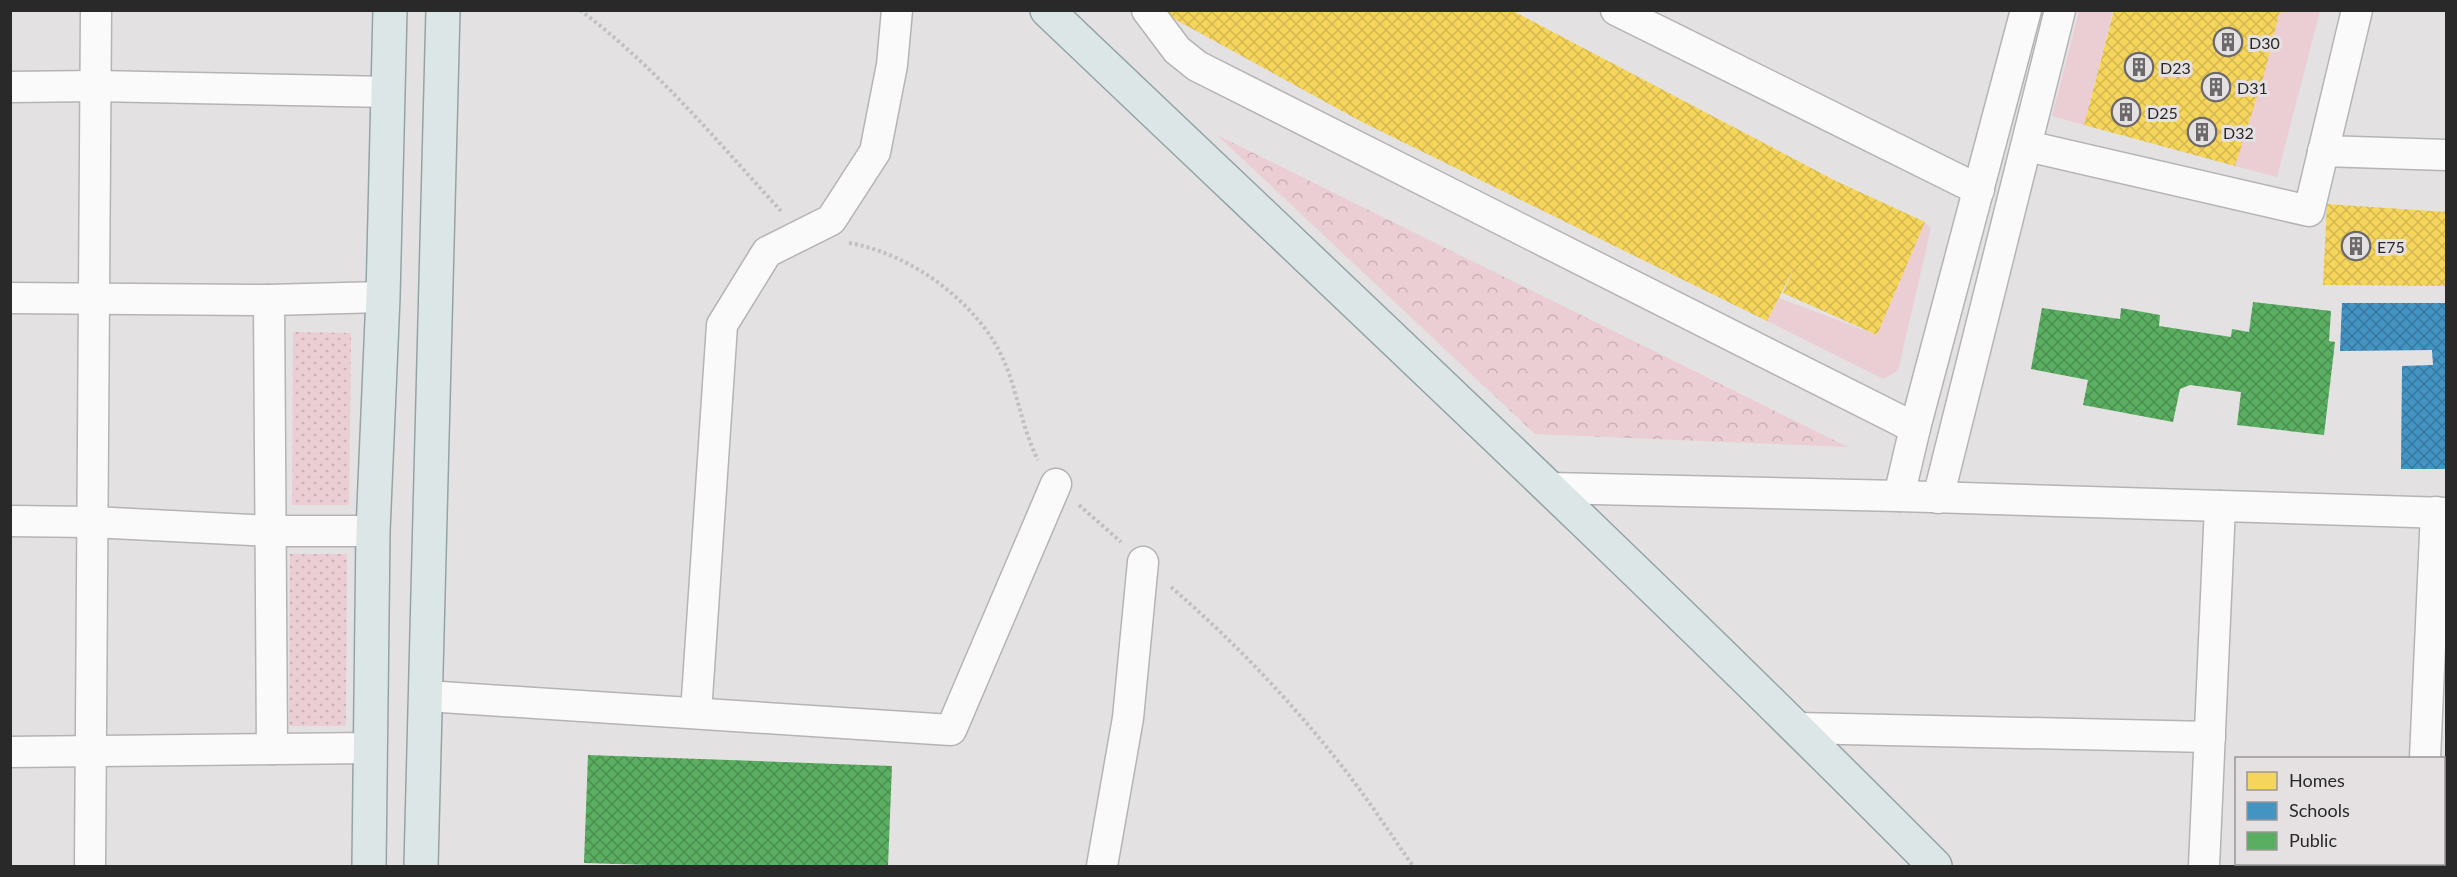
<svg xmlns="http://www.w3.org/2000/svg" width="2457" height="877" font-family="Lato,sans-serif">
<defs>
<pattern id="park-crowns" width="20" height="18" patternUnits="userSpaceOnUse" patternTransform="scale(1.5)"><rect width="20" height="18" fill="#ebcdd4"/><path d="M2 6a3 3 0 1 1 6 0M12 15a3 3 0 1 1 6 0" fill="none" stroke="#cab0b6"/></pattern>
<pattern id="garden-dots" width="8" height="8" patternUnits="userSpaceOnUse" patternTransform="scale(1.5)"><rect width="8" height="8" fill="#ebcdd4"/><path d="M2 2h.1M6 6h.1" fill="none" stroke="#cab0b6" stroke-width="1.8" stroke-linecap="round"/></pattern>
<pattern id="homes-cross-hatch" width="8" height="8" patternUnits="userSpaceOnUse" patternTransform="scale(1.5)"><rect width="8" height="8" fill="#f6d55c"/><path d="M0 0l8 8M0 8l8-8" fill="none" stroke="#d3b750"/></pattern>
<pattern id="schools-cross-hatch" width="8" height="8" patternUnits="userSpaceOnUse" patternTransform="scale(1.5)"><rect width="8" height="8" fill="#4393c3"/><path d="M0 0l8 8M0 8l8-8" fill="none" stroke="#38789e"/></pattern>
<pattern id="public-cross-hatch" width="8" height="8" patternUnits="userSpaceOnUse" patternTransform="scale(1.5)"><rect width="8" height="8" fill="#5aae61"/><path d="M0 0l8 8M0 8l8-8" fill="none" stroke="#4b8e50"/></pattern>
</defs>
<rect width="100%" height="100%" fill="#e4e1e2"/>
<g fill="#ebcdd4">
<path d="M2079 11H2113L2084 125 2052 116Z"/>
<path d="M2277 11H2320L2277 177 2235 166Z"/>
<path d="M1925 222 1931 228 1898 371 1883 379 1767 321 1779 298 1877 335Z"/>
</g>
<path fill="url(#park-crowns)" d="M1217 135 1848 447 1535 434Z"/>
<g fill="url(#garden-dots)">
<path d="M293 332 351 333 349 505H292Z"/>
<path d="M290 554H347L346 726H289Z"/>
</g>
<g fill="url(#homes-cross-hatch)">
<path d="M1170 10H1511L1836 181 1925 222 1877 335 1783 293 1794 268 1767 321 1362 122 1167 15Z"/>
<path d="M2114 10H2280L2264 75 2235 166 2084 125Z"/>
<path d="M2327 204 2446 212V286L2323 285Z"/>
</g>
<path fill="url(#schools-cross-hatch)" d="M2342 303H2446V469H2401L2402 366 2433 365 2432 350 2340 351Z"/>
<g fill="url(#public-cross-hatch)">
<path d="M2253 302 2331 311 2329 341 2335 342 2324 435 2237 425 2241 392 2190 385 2180 389 2173 422 2083 405 2088 380 2031 369 2042 308 2120 319 2121 308 2160 315 2159 326 2231 337 2232 329 2249 332Z"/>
<path d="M588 755 892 766 888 866H681L584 863Z"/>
</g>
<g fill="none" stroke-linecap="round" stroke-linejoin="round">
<g stroke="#b5b3b4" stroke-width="33">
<g id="minor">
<path d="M1147 10 1177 50 1197 66 1915 428"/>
<path d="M1616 10 1979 190"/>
<path d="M10 87 95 86 389 92"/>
<path d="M2027 146 2309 211 2357 10"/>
<path d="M2323 151 2446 155"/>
<path d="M10 298 269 300 383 297"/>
<path d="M269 300 272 749"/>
<path d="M1550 488 1899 496 2446 513"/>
<path d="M1899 496 1915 428 2026 10"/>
<path d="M1938 498 2060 10"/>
<path d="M10 521 92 522 271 531H373"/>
<path d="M426 696 951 730 1056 484"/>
<path d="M696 713 722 325 767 252 831 220 875 152 892 65 897 10"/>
<path d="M1798 728 2210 737"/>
<path d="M10 752 370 748"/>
<path d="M2425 758 2436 512"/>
<path d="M90 866 96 10"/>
<path d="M1102 866 1128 718 1143 562"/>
<path d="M2204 866 2220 506"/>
<path d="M2420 866V864"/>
</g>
</g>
<g stroke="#93a4a7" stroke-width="36">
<g id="major">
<path d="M1047 10C1345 294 1645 574 1935 866"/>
<path d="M369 866 373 531 383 297 390 10"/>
<path d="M421 866 443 10"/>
</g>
</g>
<g stroke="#c1c0c0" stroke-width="4" stroke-dasharray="3 3" stroke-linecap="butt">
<path d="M580 10C656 67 717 141 781 211"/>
<path d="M849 243C910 253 979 303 1004 361 1018 393 1022 429 1038 460"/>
<path d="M1079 505 1121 542"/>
<path d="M1171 587C1230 638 1284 694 1333 755 1362 790 1387 829 1413 866"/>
</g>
<use href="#minor" stroke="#fbfafb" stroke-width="30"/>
<use href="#major" stroke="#dce6e7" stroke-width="33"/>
</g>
<defs>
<g id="building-ring" transform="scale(1.5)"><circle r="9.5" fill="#e5e0e1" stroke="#6b696a" stroke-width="1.5"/><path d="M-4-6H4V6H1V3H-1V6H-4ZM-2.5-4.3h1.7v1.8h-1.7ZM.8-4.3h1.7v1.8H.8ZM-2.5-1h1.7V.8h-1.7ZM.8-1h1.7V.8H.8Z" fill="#6b696a"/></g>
</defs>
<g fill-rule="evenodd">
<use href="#building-ring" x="2228" y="42"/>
<use href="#building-ring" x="2139" y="67"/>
<use href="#building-ring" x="2216" y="87"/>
<use href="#building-ring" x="2126" y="112"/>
<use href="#building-ring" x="2202" y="132"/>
<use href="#building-ring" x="2356" y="246"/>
</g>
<g text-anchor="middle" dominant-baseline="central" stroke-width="6" stroke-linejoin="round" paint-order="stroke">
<g font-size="16" fill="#2a2929" stroke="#e5e0e1" text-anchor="start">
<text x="2249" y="42">D30</text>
<text x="2160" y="67">D23</text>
<text x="2237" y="87">D31</text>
<text x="2147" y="112">D25</text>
<text x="2223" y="132">D32</text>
<text x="2377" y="246">E75</text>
</g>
</g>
<rect width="2457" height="877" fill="none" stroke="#2a2929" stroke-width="24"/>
<rect x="2235" y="757" width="210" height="108" fill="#e5e0e1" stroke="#9a9797" stroke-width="1.5"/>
<rect x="2247" y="772" width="30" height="18" fill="#f6d55c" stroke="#9a9797" stroke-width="1.5"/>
<text x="2289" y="787" font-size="18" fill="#2a2929">Homes</text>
<rect x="2247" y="802" width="30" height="18" fill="#4393c3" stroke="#9a9797" stroke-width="1.5"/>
<text x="2289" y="817" font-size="18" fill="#2a2929">Schools</text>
<rect x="2247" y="832" width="30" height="18" fill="#5aae61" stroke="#9a9797" stroke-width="1.5"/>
<text x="2289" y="847" font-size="18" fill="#2a2929">Public</text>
</svg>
